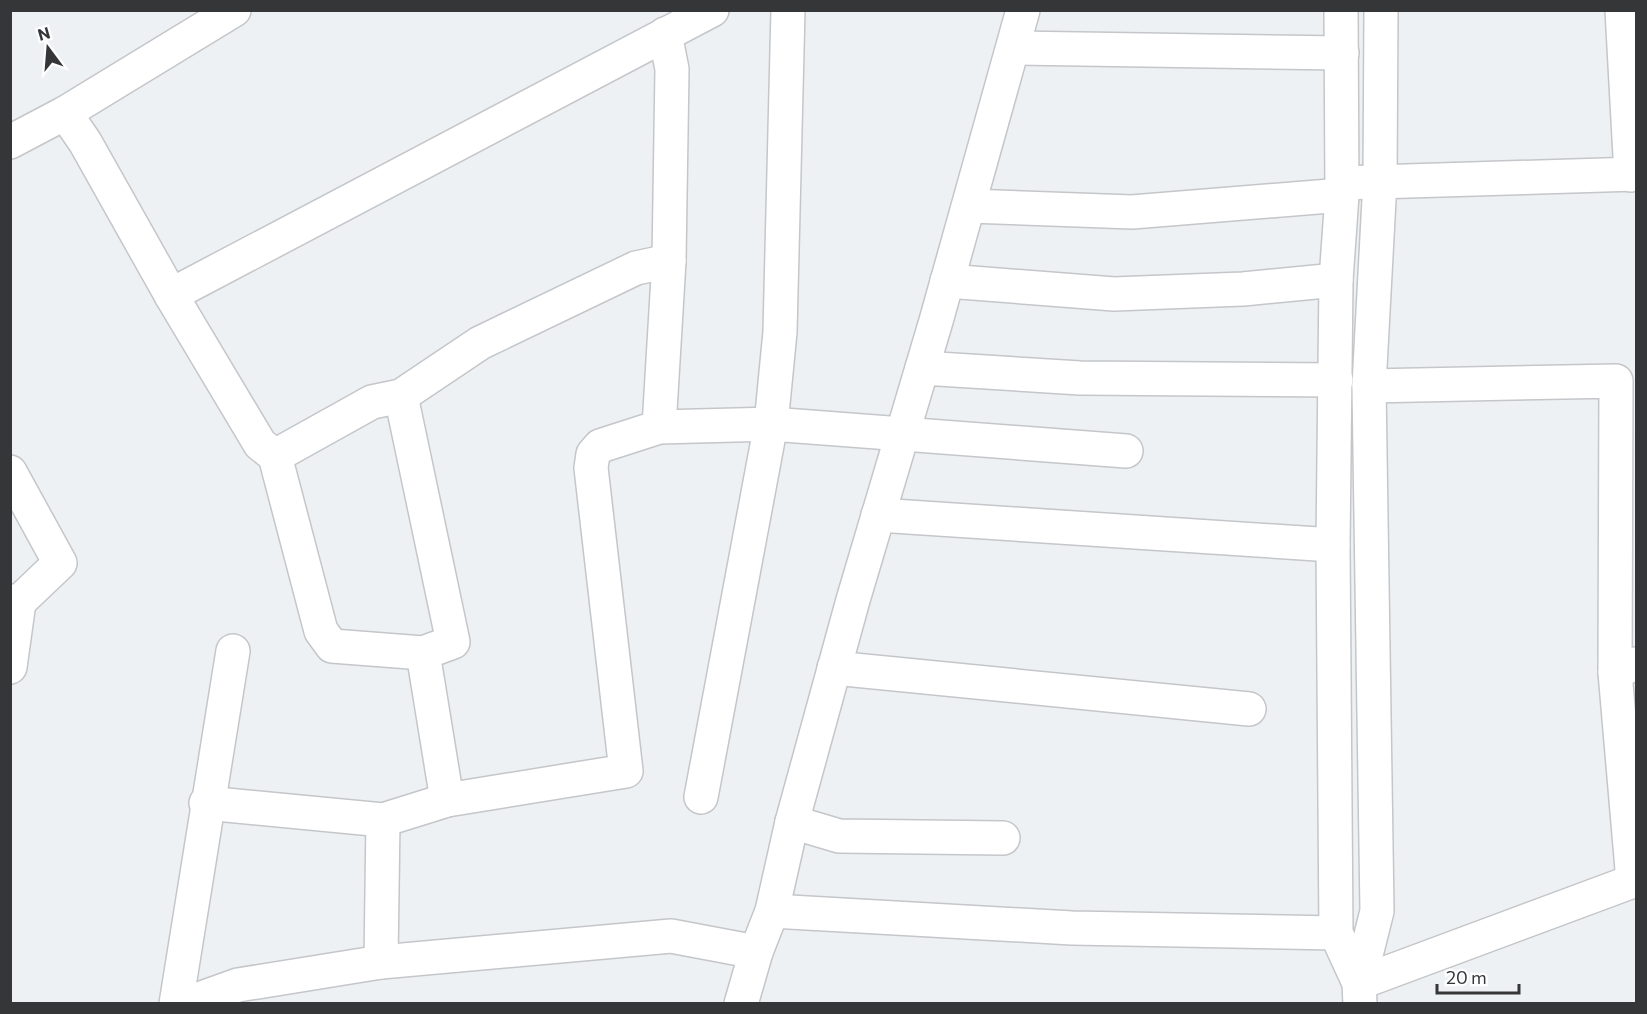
<svg xmlns="http://www.w3.org/2000/svg" width="1647" height="1014" font-family="Commissioner,sans-serif">
<rect width="100%" height="100%" fill="#eef1f3"/>
<g fill="none" stroke-linecap="round" stroke-linejoin="round">
<g stroke="#c4c6c9" stroke-width="36">
<g id="minor">
<path d="M1622 10 1631 175"/>
<path d="M1013 48 1342 53"/>
<path d="M65 113 85 142 171 295 260 444 275 456 321 631 332 646 423 653 453 642 401 396"/>
<path d="M10 142 65 113 234 10"/>
<path d="M1342 183 1636 174"/>
<path d="M969 206 1132 212 1342 195"/>
<path d="M947 281 1114 294 1243 289 1336 280"/>
<path d="M171 295 712 10"/>
<path d="M922 368 1080 378 1336 380"/>
<path d="M1369 386 1616 381 1615 672"/>
<path d="M659 427 669 261 672 69 665 34"/>
<path d="M275 456 372 402 401 396 480 343 636 268 669 261"/>
<path d="M10 472 60 563 19 602 10 601"/>
<path d="M878 515 1333 545"/>
<path d="M423 653 447 800"/>
<path d="M10 667 19 602"/>
<path d="M834 668 1249 709"/>
<path d="M701 797 771 424 780 332 788 10"/>
<path d="M206 803 383 820 447 800 626 771 591 468 593 454 600 446 659 427 771 424 1126 451"/>
<path d="M792 822 839 836 1003 838"/>
<path d="M1633 881 1615 672 1635 664"/>
<path d="M772 911 1072 928 1336 933"/>
<path d="M381 962 383 820"/>
<path d="M176 1004 233 651"/>
<path d="M185 1004 238 985 381 962 671 936 756 952"/>
<path d="M741 1004 756 952 772 911 792 822 853 600 936 321 1023 10"/>
</g>
</g>
<g stroke="#c4c6c9" stroke-width="36">
<g id="tertiary">
<path d="M1341 10 1342 195 1336 280 1333 545 1336 933 1359 983"/>
<path d="M1359 983 1636 880"/>
<path d="M1360 1004 1359 983 1377 911 1369 386 1380 181 1381 10"/>
</g>
</g>
<use href="#minor" stroke="#fff" stroke-width="33"/>
<use href="#tertiary" stroke="#fff" stroke-width="33"/>
</g>
<rect width="1647" height="1014" fill="none" stroke="#353637" stroke-width="24"/>
<g transform="translate(48 48) rotate(344)" stroke="#fdfeff" stroke-width="4.5" paint-order="stroke">
<path d="M0-4.5L10 22L0 15L-10 22Z" fill="#353637"/>
<text y="-9" font-size="16" font-weight="bold" text-anchor="middle" fill="#353637">N</text>
</g>
<path d="M1437 984v9h82v-9" fill="none" stroke="#353637" stroke-width="3"/>
<text x="1446" y="984" font-size="18" fill="#353637" stroke="#fdfeff" stroke-width="4.5" paint-order="stroke">20 m</text>
</svg>
